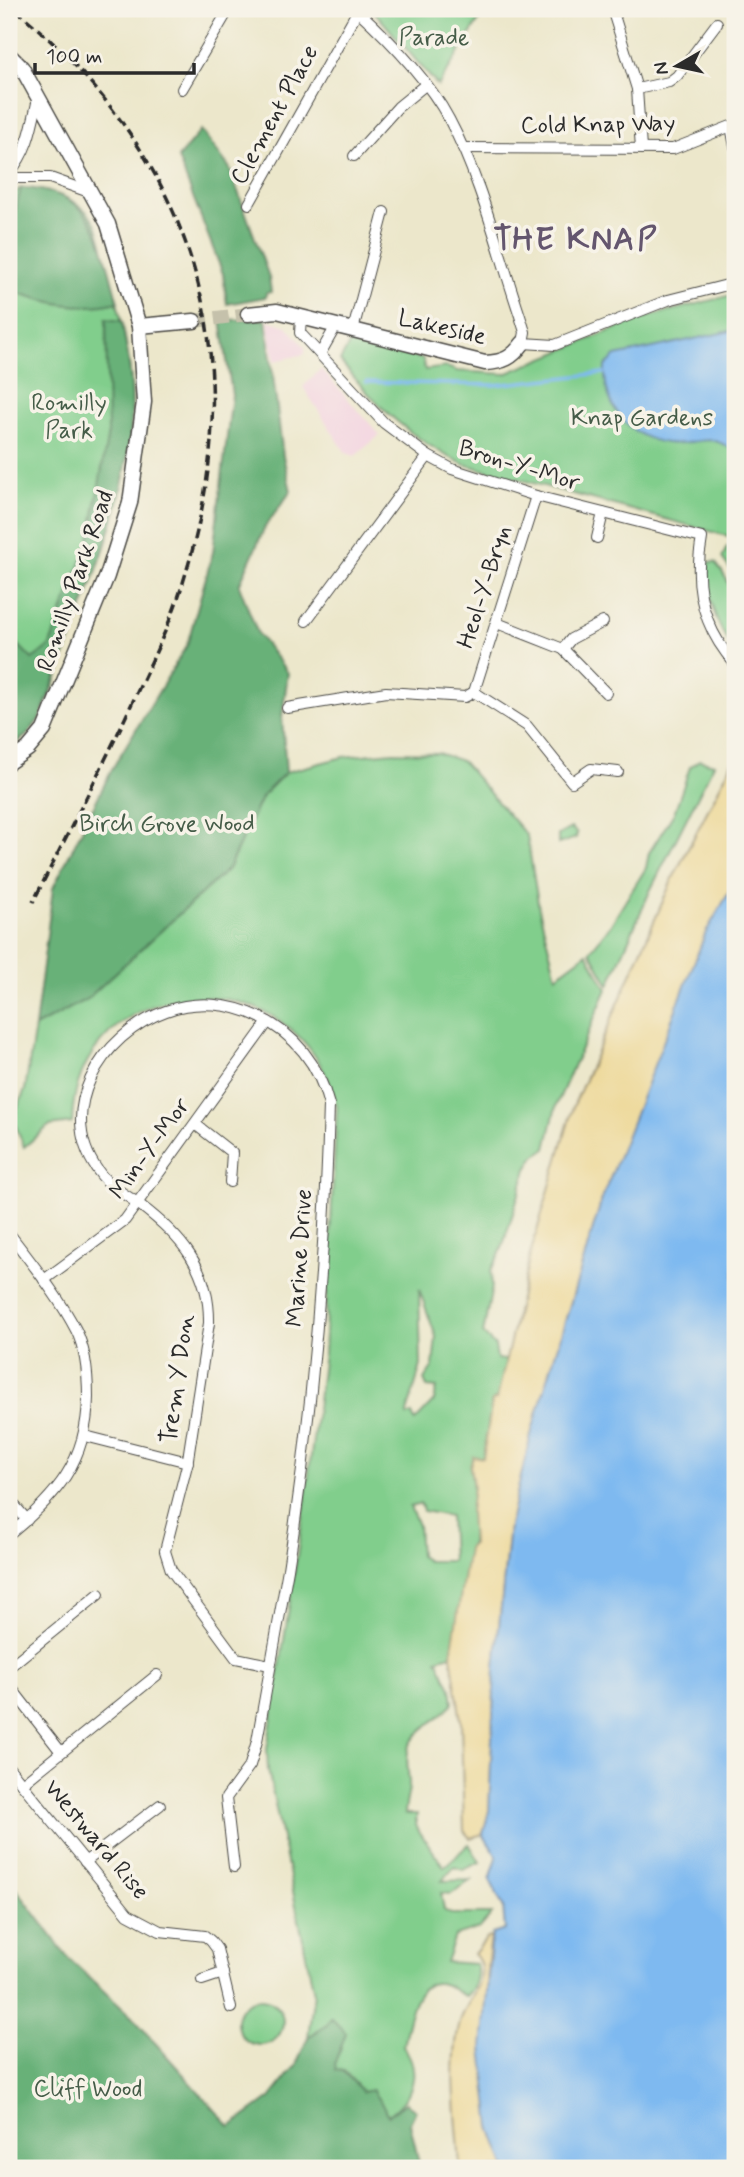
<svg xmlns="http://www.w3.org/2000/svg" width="744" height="2177" font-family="Mynerve,sans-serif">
<rect width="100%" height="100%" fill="#f7f3e8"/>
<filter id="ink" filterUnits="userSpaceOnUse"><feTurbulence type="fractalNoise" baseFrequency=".0143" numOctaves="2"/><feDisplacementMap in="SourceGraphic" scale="14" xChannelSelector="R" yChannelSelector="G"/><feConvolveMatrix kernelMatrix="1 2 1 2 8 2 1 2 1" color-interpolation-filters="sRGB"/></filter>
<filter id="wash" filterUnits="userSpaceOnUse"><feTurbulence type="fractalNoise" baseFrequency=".00686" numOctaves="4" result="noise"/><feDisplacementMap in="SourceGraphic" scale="28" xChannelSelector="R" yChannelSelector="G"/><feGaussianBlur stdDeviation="1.57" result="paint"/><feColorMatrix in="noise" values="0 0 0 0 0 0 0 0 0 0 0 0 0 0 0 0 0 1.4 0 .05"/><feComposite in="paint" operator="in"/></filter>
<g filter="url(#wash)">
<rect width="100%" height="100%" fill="#ece7cb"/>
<g fill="#f3cfdf">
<path d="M268 320 287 326 305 347V354L275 361Z"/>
<path d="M321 369 380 435 355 456 346 453 303 387Z"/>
</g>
<g fill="#81ce8c" stroke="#567c5c" stroke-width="2" fill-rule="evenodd">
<path d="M372 9H486L438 86Z"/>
<path d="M21 188C48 189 81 198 95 223 101 235 103 252 107 264 124 324 140 390 127 452 118 502 95 555 80 604 68 644 48 731 9 748V196Z"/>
<path d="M735 294V538L463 464C410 439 377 406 340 361L352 339 423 359 425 370 447 367 457 371 505 374 639 319Z"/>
<path d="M727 547 735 549V576L722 558Z"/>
<path d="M715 562C740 593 735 613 735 651 714 625 707 596 707 563Z"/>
<path d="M393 752 438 753 462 761 527 836 539 909 556 976 587 953 607 989 556 1106 546 1149 535 1156 527 1169 501 1251 491 1270 492 1287 483 1334 495 1346 497 1359 506 1360 497 1399 492 1401 483 1458 470 1466C481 1530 461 1593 451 1655L437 1659 451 1688 453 1703C442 1718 423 1725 413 1740 404 1752 408 1768 409 1782 410 1790 405 1804 405 1814H417L415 1825 444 1867 469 1844 480 1862 463 1870 454 1867 442 1881 471 1880 451 1894 441 1893 444 1910 451 1914H492L480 1928 455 1936 446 1962 476 1964C479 1977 476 1987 466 1996 457 1993 453 1988 446 1985 413 1972 408 2026 403 2046 423 2071 412 2098 389 2115L372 2090 363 2092 344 2071 336 2070 334 2062 341 2049 326 2026 308 2037 314 1993 268 1770 267 1749 304 1511 324 1353 337 1107C299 949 75 968 72 1123L49 1126 24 1147 13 1118 25 1090 35 1027 87 999 228 869 262 796 286 772 343 757ZM419 1289 436 1337 433 1366 424 1380 427 1387 437 1388 434 1401 415 1421 412 1414 407 1416V1413L421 1365ZM421 1504 423 1511 450 1516 452 1561H427L420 1556 418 1525 410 1507Z"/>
<path d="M699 760 714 764 650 891 609 985 590 951 610 926 646 868 649 853 674 813 690 767Z"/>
<path d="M571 828 577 833 576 838 558 844V835Z"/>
<circle cx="260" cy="2022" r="23"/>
</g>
<g fill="#68b178" stroke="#4a6e52" stroke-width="2">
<path d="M201 130 229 167 269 277 271 292 266 293V297L227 304 223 274 178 158Z"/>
<path d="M21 188C99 191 100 241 118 302 82 312 45 302 9 290V236Z"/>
<path d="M106 319 122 321C125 342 130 363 131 384 140 491 76 619 40 718L27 735 9 748V635L32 659 49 647 90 538 108 433Z"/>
<path d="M266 319 283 456 291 491 265 527 239 585 258 634 288 673 282 717 286 772 262 796 228 869 87 999 35 1027 53 888 112 769 187 645 213 552 232 395 221 320Z"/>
<path d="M9 1879 69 1959 134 2019 230 2127 270 2098 296 2065 308 2037 326 2026 331 2018 346 2033 335 2062 336 2070 343 2071 363 2092 372 2090 389 2115 406 2103 416 2110 410 2123 420 2168H9Z"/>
</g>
<g fill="#eeda9e" stroke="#8c8264" stroke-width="2">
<path d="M735 757V916L602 1199 532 1431 509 1526 495 1667 489 1811 483 1834 470 1838 464 1831 461 1721 451 1655 468 1549 472 1544 470 1512 473 1486 470 1466 473 1456 483 1458 492 1401 497 1399 530 1255 573 1107 673 878Z"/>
<path d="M491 1937 487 1966 491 2127 506 2168H460C458 2122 448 2068 460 2022 466 1999 495 1975 474 1954L487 1938Z"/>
</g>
<g fill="#7eb9f0" stroke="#54728e" stroke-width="2">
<path d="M735 330V452C707 429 697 447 667 443 628 438 603 405 605 366L616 356Z"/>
<path d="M735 882V2168H506L491 2127 482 2048 492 1934 505 1930 503 1906 490 1880 497 1857 483 1834 489 1811 495 1667 509 1526 532 1431 602 1199 706 932Z"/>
</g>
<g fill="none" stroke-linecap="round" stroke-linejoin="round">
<path stroke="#7eb9f0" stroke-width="3.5" d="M366 382 494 385 604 373"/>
</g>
</g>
<g filter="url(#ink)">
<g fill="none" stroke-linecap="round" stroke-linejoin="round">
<path stroke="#c5c1ab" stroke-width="14" stroke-dasharray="14 7" stroke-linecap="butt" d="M194 321 248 314"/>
<g stroke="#484743" stroke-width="12">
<g id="street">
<path d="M356 9C391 41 427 78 449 119 481 179 498 251 520 316L525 332 523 343 555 345 668 300 735 283"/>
<path d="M612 9 637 89 641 149"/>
<path d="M182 89 229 9"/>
<path d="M637 89 669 82 677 76 717 23"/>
<path d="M463 148 673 149 731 126 735 147"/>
<path d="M354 156 398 107 425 85"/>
<path d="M9 173C28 152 32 126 38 98"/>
<path d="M9 178H50L92 193"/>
<path d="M249 204 358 10"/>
<path d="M301 317 300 333 384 423 428 456 452 469 536 496 702 538C693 585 703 628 735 664"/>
<path d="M353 330 384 212"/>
<path d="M320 354 336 326"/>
<path d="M597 538 603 513"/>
<path d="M306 621 428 456"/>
<path d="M497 623 563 649 606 693"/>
<path d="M563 649 571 639 603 622"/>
<path d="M474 692 536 496"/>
<path d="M287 708 386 692 465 697 474 692 527 726 572 782 591 769 618 772"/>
<path d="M195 1124 232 1153 230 1182"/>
<path d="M9 1233C32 1264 58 1295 76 1330 86 1350 88 1375 88 1397 87 1462 56 1496 9 1535"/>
<path d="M44 1280 125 1220 268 1022"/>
<path d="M85 1436 188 1462"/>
<path d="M9 1499 27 1520"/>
<path d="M9 1667 99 1594"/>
<path d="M9 1685 61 1752"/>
<path d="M9 1768 128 1914 160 1931 205 1936 211 1941 217 1949 231 2008"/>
<path d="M22 1784 157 1675"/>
<path d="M85 1862 160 1805"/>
<path d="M234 1867 226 1798 250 1765 257 1741C267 1684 278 1627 288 1569 312 1416 325 1260 329 1105 319 1065 296 1035 259 1017 230 1003 197 1000 166 1011 101 1034 51 1114 102 1176 113 1189 127 1195 140 1205 181 1236 210 1269 209 1323L187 1465 165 1551 171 1570 236 1658 270 1665"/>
<path d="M202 1980 223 1973"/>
</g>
</g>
<g stroke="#484743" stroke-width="17">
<g id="secondary">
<path d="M9 55 22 68 108 224 139 326 144 402 130 503 107 576 44 730 28 749 9 762"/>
<path d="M248 314 277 311 485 363C504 362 512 358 523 343"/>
<path d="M139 326 194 321"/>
</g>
</g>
<use href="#street" stroke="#fff" stroke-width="10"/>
<use href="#secondary" stroke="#fff" stroke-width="14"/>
<path stroke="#2b2b2b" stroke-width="3.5" stroke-dasharray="10 5" stroke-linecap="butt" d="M15 9C200 163 255 363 180 592 168 629 150 664 134 699 102 768 67 835 33 902"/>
</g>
</g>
<g text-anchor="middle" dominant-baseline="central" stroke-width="7" stroke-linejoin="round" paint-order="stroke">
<g font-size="24" fill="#455c48" stroke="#f7f3e8">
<text x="434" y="38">Parade</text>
<text x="69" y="403">Romilly<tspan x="69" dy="28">Park</tspan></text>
<text x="642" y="418">Knap Gardens</text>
<text x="167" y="824">Birch Grove Wood</text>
<text x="88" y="2089">Cliff Wood</text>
</g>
<g font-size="24" fill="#2b2b2b" stroke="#f7f3e8">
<text transform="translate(275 115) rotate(-61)">Clement Place</text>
<text transform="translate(598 125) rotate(-1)">Cold Knap Way</text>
<text transform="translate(442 328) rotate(13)">Lakeside</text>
<text transform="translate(519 466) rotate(17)">Bron-Y-Mor</text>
<text transform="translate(76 581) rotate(-71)">Romilly Park Road</text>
<text transform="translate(485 587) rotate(-72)">Heol-Y-Bryn</text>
<text transform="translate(150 1149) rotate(-54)">Min-Y-Mor</text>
<text transform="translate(300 1258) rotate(-86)">Marine Drive</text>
<text transform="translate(178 1379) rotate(-82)">Trem Y Don</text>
<text transform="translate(96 1840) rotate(50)">Westward Rise</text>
</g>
<g font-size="32" font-weight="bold" letter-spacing="2" fill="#64566e" stroke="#f7f3e8">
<text x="576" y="240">THE KNAP</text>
</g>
</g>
<rect width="744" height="2177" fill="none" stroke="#f7f3e8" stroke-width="35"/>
<g transform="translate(677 66) rotate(261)" stroke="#f7f3e8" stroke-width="5" paint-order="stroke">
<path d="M0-5L12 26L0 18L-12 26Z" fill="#2b2b2b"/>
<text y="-10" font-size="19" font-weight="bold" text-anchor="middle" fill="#2b2b2b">N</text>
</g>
<path d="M35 63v10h159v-10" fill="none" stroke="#2b2b2b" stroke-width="3.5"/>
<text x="46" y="63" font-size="21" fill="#2b2b2b" stroke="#f7f3e8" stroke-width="5" paint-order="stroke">100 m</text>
</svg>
